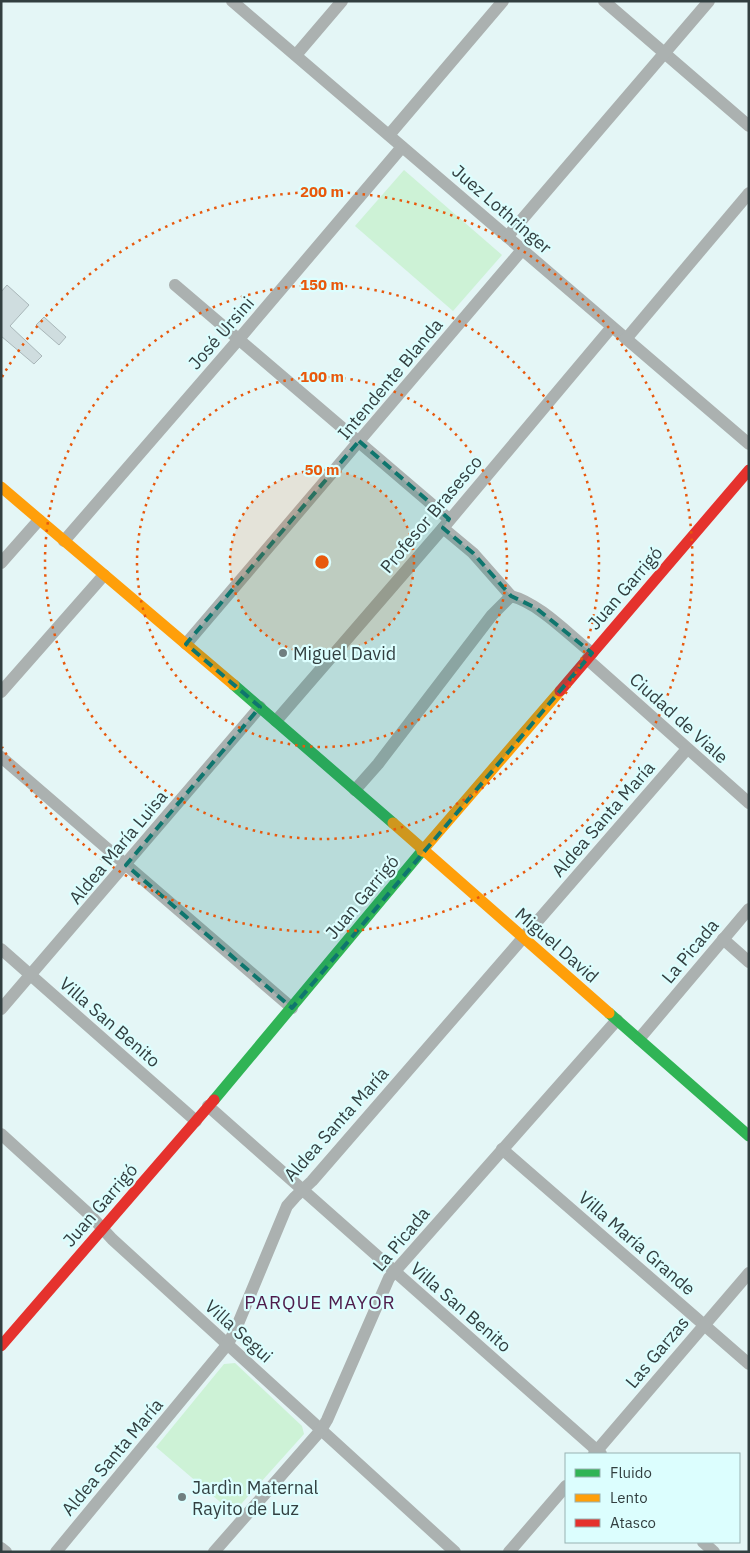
<svg xmlns="http://www.w3.org/2000/svg" width="750" height="1553" font-family="'IBM Plex Sans',sans-serif">
<rect width="100%" height="100%" fill="#e4f6f6"/>
<g fill="#cdf2d6">
<path d="M404 170 502 255 453 311 355 226Z"/>
<path d="M235 1363 302 1426 304 1434 233 1513 156 1447 224 1364Z"/>
</g>
<g fill="#cfdddf" stroke="#a9b7b9">
<path d="M7 285 29 305 10 326 42 356 34 364 1 336V292Z"/>
<path d="M44 317 66 337 59 345 36 325Z"/>
</g>
<g fill="none" stroke-linecap="round" stroke-linejoin="round">
<g stroke="#abb1b0" stroke-width="12">
<path d="M232 1 749 444"/>
<path d="M604 1 749 126"/>
<path d="M296 55 342 1"/>
<path d="M389 135 503 1"/>
<path d="M507 237 709 1"/>
<path d="M175 285 449 519"/>
<path d="M626 339 749 193"/>
<path d="M443 528 473 553 511 596"/>
<path d="M64 541 239 339 402 147"/>
<path d="M1 563 39 520"/>
<path d="M186 644 522 250"/>
<path d="M587 659 749 803"/>
<path d="M1 692 104 575"/>
<path d="M276 721 443 528 611 328"/>
<path d="M1 757 292 1008"/>
<path d="M355 790 378 764 492 615 511 596C539 603 569 635 592 653"/>
<path d="M723 939 749 962"/>
<path d="M1 949 196 1121"/>
<path d="M1 1009 260 707"/>
<path d="M639 1039 749 909"/>
<path d="M208 1106 601 1454"/>
<path d="M1 1134 91 1216 112 1239 455 1552"/>
<path d="M502 1149 749 1364"/>
<path d="M594 1454 749 1273"/>
<path d="M703 1542 714 1552"/>
<path d="M1 1548 6 1552"/>
<path d="M56 1552 227 1345 235 1331 287 1206 295 1197 312 1181 687 749"/>
<path d="M214 1552 321 1430 327 1420 389 1278 617 1020"/>
<path d="M509 1552 566 1486"/>
</g>
<g stroke="#30b455" stroke-width="11">
<path d="M234 685 393 823"/>
<path d="M609 1013 749 1136"/>
<path d="M214 1100 422 851"/>
</g>
<g stroke="#ff9f0a" stroke-width="11">
<path d="M1 487 234 685"/>
<path d="M393 823 609 1013"/>
<path d="M422 851 560 691"/>
</g>
<g stroke="#e5322d" stroke-width="11">
<path d="M560 691 749 470"/>
<path d="M1 1346 214 1100"/>
</g>
</g>
<path fill="#0f766e" fill-opacity="0.2" stroke="#0f766e" stroke-width="4" stroke-dasharray="10 6" stroke-linejoin="round" d="M359 441 449 519 443 528 473 553 511 596 536 608 592 653 292 1008 126 865 260 707 186 644Z"/>
<circle cx="322" cy="562" r="92" fill="#e8590c" fill-opacity=".12"/>
<g fill="none" stroke="#e8590c" stroke-width="2.5" stroke-dasharray="2.5 5">
<circle cx="322" cy="562" r="92"/>
<circle cx="322" cy="562" r="185"/>
<circle cx="322" cy="562" r="277"/>
<path d="M2 377A370 370 0 1 1 2 747"/>
</g>
<g fill="#707f80" stroke="#dcfefe" stroke-width="2">
<circle cx="283" cy="653" r="5"/>
<circle cx="182" cy="1497" r="5"/>
</g>
<g text-anchor="middle" dominant-baseline="central" stroke-width="4.5" stroke-linejoin="round" paint-order="stroke">
<g font-size="18" fill="#323f40" stroke="#dcfefe">
<text transform="translate(502 209) rotate(41)">Juez Lothringer</text>
<text transform="translate(221 333) rotate(-49)">José Ursini</text>
<text transform="translate(390 379) rotate(-50)">Intendente Blanda</text>
<text transform="translate(431 514) rotate(-50)">Profesor Brasesco</text>
<text transform="translate(625 588) rotate(-49)">Juan Garrigó</text>
<text transform="translate(679 718) rotate(42)">Ciudad de Viale</text>
<text transform="translate(603 819) rotate(-49)">Aldea Santa María</text>
<text transform="translate(118 847) rotate(-50)">Aldea María Luisa</text>
<text transform="translate(362 897) rotate(-50)">Juan Garrigó</text>
<text transform="translate(557 945) rotate(41)">Miguel David</text>
<text transform="translate(690 951) rotate(-50)">La Picada</text>
<text transform="translate(110 1022) rotate(41)">Villa San Benito</text>
<text transform="translate(336 1124) rotate(-48)">Aldea Santa María</text>
<text transform="translate(100 1205) rotate(-49)">Juan Garrigó</text>
<text transform="translate(401 1239) rotate(-50)">La Picada</text>
<text transform="translate(637 1243) rotate(41)">Villa María Grande</text>
<text transform="translate(461 1307) rotate(41)">Villa San Benito</text>
<text transform="translate(239 1331) rotate(42)">Villa Segui</text>
<text transform="translate(657 1352) rotate(-50)">Las Garzas</text>
<text transform="translate(112 1457) rotate(-50)">Aldea Santa María</text>
</g>
<g font-size="18" fill="#323f40" stroke="#dcfefe" text-anchor="start">
<text x="293" y="653">Miguel David</text>
<text x="192" y="1487">Jardìn Maternal<tspan x="192" dy="21">Rayito de Luz</tspan></text>
</g>
<g font-size="19" letter-spacing="1" fill="#4f1c4c" stroke="#dcfefe">
<text x="320" y="1302">PARQUE MAYOR</text>
</g>
</g>
<circle cx="322" cy="562" r="8" fill="#e8590c" stroke="#dcfefe" stroke-width="2.5"/>
<g font-size="15" text-anchor="middle" font-weight="bold" fill="#e8590c" stroke="#dcfefe" stroke-width="4.5" stroke-linejoin="round" paint-order="stroke">
<text x="322" y="197">200 m</text>
<text x="322" y="290">150 m</text>
<text x="322" y="382">100 m</text>
<text x="322" y="475">50 m</text>
</g>
<rect width="750" height="1553" fill="none" stroke="#323f40" stroke-width="5"/>
<rect x="565" y="1453" width="175" height="90" fill="#dcfefe" stroke="#98b2b2"/>
<rect x="575" y="1469" width="25" height="8" fill="#30b455" stroke="#98b2b2"/>
<text x="610" y="1478" font-size="15" fill="#323f40">Fluido</text>
<rect x="575" y="1494" width="25" height="8" fill="#ff9f0a" stroke="#98b2b2"/>
<text x="610" y="1503" font-size="15" fill="#323f40">Lento</text>
<rect x="575" y="1519" width="25" height="8" fill="#e5322d" stroke="#98b2b2"/>
<text x="610" y="1528" font-size="15" fill="#323f40">Atasco</text>
</svg>
